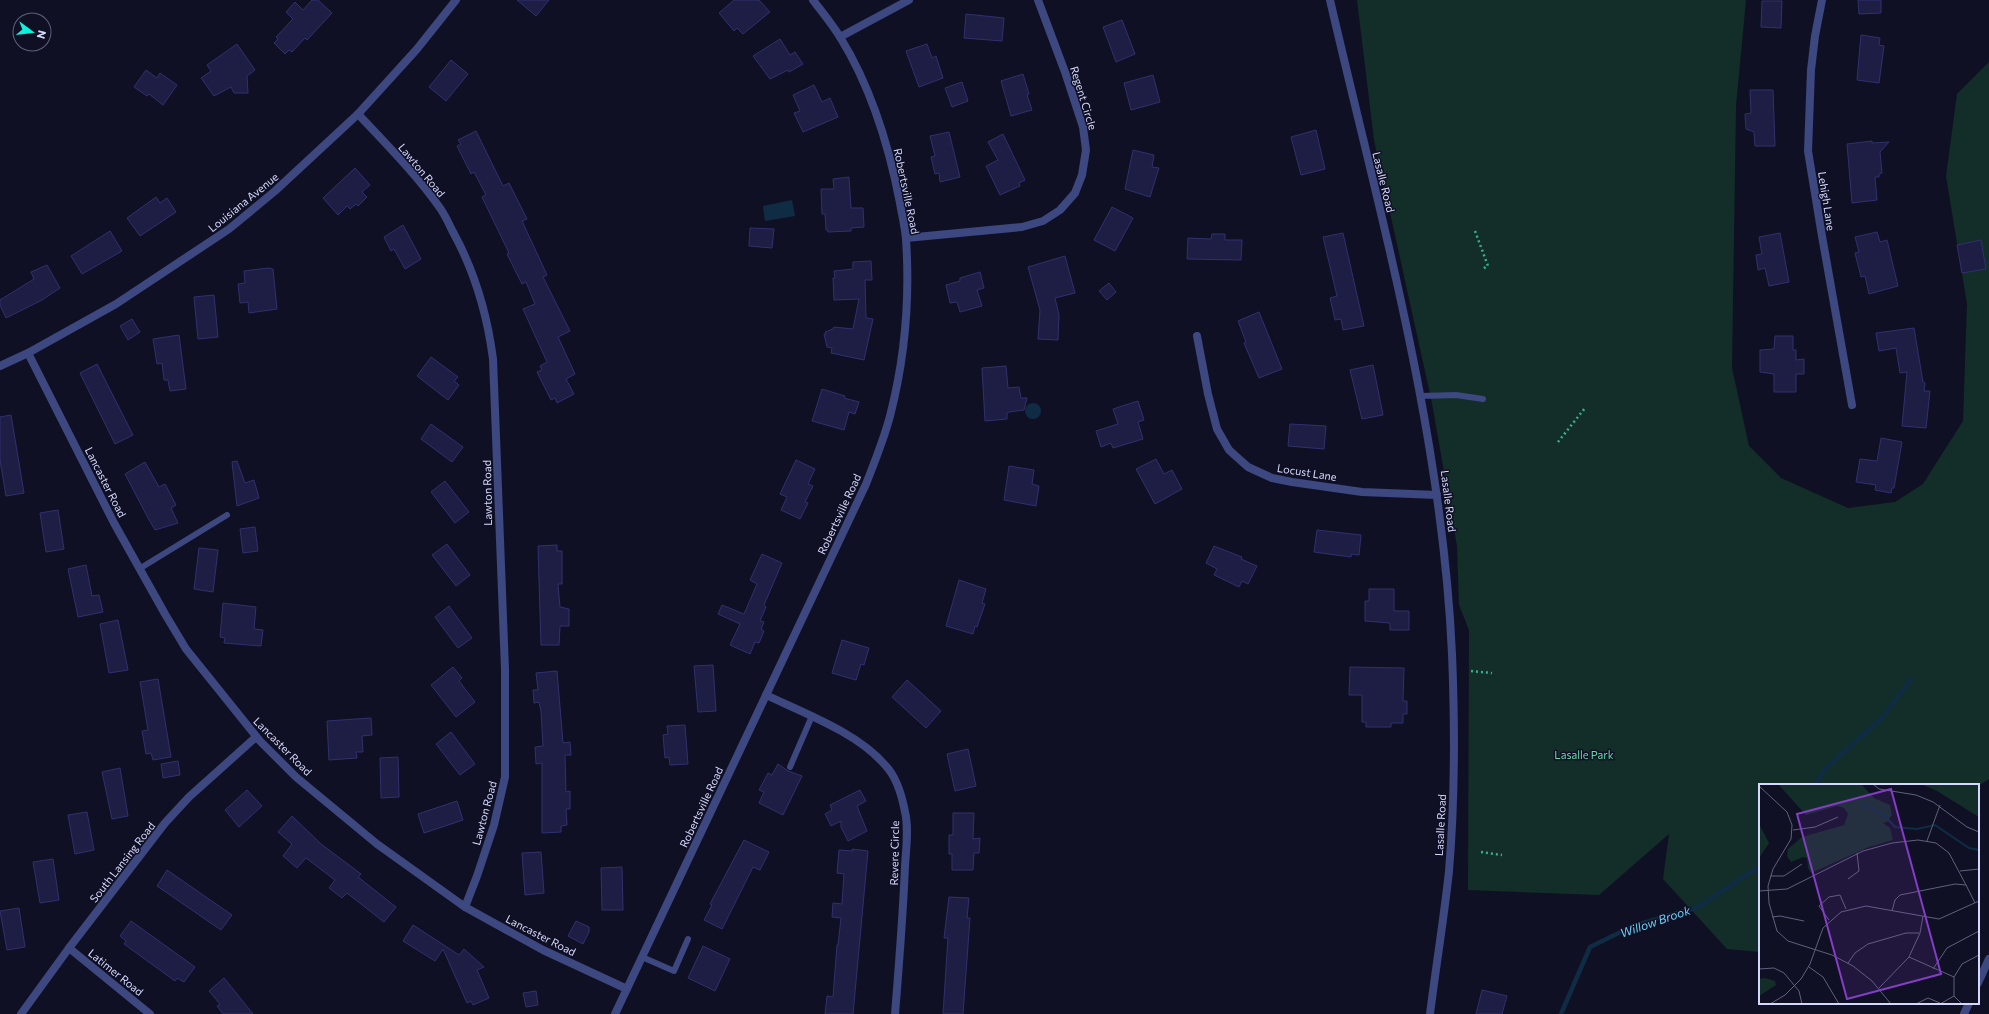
<svg xmlns="http://www.w3.org/2000/svg" width="1989" height="1014" font-family="Commissioner,sans-serif">
<rect width="100%" height="100%" fill="#101024"/>
<path fill="#132e28" d="M1357 0H1746L1736 106 1732 368 1749 446 1781 478 1848 508 1895 502 1923 484 1963 421 1967 304 1946 176 1957 94 1989 62V779L1978 786V785H1760V952L1727 949 1663 879 1669 834 1599 895 1468 890 1469 630 1459 605 1457 546 1432 403 1374 140Z"/>
<g fill="#0f2c44">
<path d="M792 200 795 216 765 221 763 206Z"/>
<circle cx="1033" cy="411" r="8"/>
</g>
<g fill="none" stroke-linecap="round" stroke-linejoin="round">
<g stroke="#0f2c44" stroke-width="4.5">
<path d="M1815 785 1825 769 1881 719 1911 679"/>
<path d="M1561 1014 1590 947 1633 926 1698 907 1760 866"/>
</g>
</g>
<g fill="#1e1d44" stroke="#31306f">
<path d="M312 0H318L332 13 307 40 305 38 292 52 289 50 285 54 274 43 278 39 276 37 293 19 286 12 295 2 303 10Z"/>
<path d="M517 0H549L536 16Z"/>
<path d="M734 0H759L770 12 743 34 737 28 734 31 719 13Z"/>
<path d="M1858 0H1881V13L1859 14Z"/>
<path d="M1762 1H1782L1781 28 1761 27Z"/>
<path d="M966 14 1004 18 1002 41 964 38Z"/>
<path d="M1122 20 1135 54 1116 62 1103 27Z"/>
<path d="M1861 35 1880 38 1879 45 1884 46 1879 83 1857 80Z"/>
<path d="M780 39 790 55 795 52 803 64 789 72 788 70 770 79 753 56Z"/>
<path d="M237 44 255 70 247 76 248 93H234L231 87 214 96 201 78 211 71 207 65Z"/>
<path d="M927 44 932 58 936 56 943 78 919 87 906 51Z"/>
<path d="M451 60 468 74 446 101 429 87Z"/>
<path d="M146 70 157 78 160 73 177 85 163 105 149 94 147 96 134 87Z"/>
<path d="M1023 74 1029 94 1027 95 1032 110 1011 116 1001 81Z"/>
<path d="M1153 75 1160 102 1131 110 1124 83Z"/>
<path d="M962 82 968 101 952 107 945 88Z"/>
<path d="M814 85 822 102 830 98 838 117 803 132 794 113 800 111 793 95Z"/>
<path d="M1750 90H1773L1775 146H1755L1754 132 1746 129 1745 114 1751 113Z"/>
<path d="M1316 130 1325 169 1301 175 1291 137Z"/>
<path d="M476 131 503 186 509 183 527 219 522 221 547 275 543 277 570 331 558 337 575 374 566 379 574 394 557 403 555 398 551 400 537 372 542 370 540 366 547 362 523 309 535 304 526 282 522 284 507 254 509 253 482 197 486 195 474 172 471 174 457 146 461 144 458 140Z"/>
<path d="M949 132 960 177 940 182 939 173 935 174 931 157 935 156 930 136Z"/>
<path d="M1003 134 1025 180 1019 183 1020 186 1000 195 986 166 998 160 988 142Z"/>
<path d="M1872 141V143L1889 142 1880 152 1882 173 1879 174V177H1875L1877 200 1852 203 1847 144Z"/>
<path d="M1133 150 1154 155 1152 167 1159 168 1150 197 1125 189Z"/>
<path d="M355 168 370 185 362 192 367 197 358 206 356 204 350 209 347 206 338 215 323 198Z"/>
<path d="M849 177 851 208H863L864 227 851 228V231L828 232V230H826L825 214H822L821 189H834L833 179Z"/>
<path d="M156 197 160 203 167 198 176 212 140 236 127 218Z"/>
<path d="M1112 207 1133 218 1115 251 1094 240Z"/>
<path d="M403 225 421 259 405 269 394 249 391 251 384 237Z"/>
<path d="M750 228 774 229 772 248 749 246Z"/>
<path d="M110 231 122 251 82 274 71 256Z"/>
<path d="M1877 232 1880 242 1887 240 1898 286 1869 294 1865 276 1861 277 1855 253 1859 252 1855 237Z"/>
<path d="M1343 233 1364 326 1343 330 1341 319 1335 320 1330 298 1337 296 1323 237Z"/>
<path d="M1780 233 1789 282 1769 286 1765 268 1758 270 1756 255 1762 254 1759 237Z"/>
<path d="M1212 234H1225V240H1242L1241 260 1187 259 1188 238 1211 239Z"/>
<path d="M1981 240 1986 269 1962 273 1957 245Z"/>
<path d="M1065 256 1075 293 1055 298 1059 315 1058 340 1038 339 1040 310 1028 267Z"/>
<path d="M871 261 872 280H865L866 318 873 319 864 360 831 353 832 348 827 347 824 334H826L825 332 833 329 834 327 853 329 859 299 834 300 833 278H835L834 271 853 269V262Z"/>
<path d="M47 265 60 288 42 300 6 318 0 305V300L34 279 31 272Z"/>
<path d="M268 268 273 269 277 309 249 313 248 302 240 303 238 284 245 283 244 271Z"/>
<path d="M980 272 984 288 977 290 982 306 960 312 957 302 950 303 946 285 960 281V278Z"/>
<path d="M1109 283 1116 292 1107 300 1099 291Z"/>
<path d="M214 295 218 337 198 339 194 297Z"/>
<path d="M1259 312 1282 369 1259 378 1244 343 1246 342 1238 321Z"/>
<path d="M132 319 140 332 128 340 120 326Z"/>
<path d="M1914 328 1923 382 1925 383 1924 391H1930L1926 428 1902 426 1907 372 1900 373 1896 348 1879 351 1876 333Z"/>
<path d="M179 335 186 389 170 391 168 380H164L162 363 157 364 153 339Z"/>
<path d="M1775 336H1793V350H1796V360L1804 359V374H1796V392H1774V374L1760 372V350L1774 349Z"/>
<path d="M431 357 458 377 454 381 459 385 448 400 417 376Z"/>
<path d="M97 364 133 435 115 444 80 373Z"/>
<path d="M1373 365 1383 415 1362 419 1350 370Z"/>
<path d="M1006 366 1008 388 1019 387 1021 398H1027L1024 410 1009 412 1007 413V419L985 421 982 368Z"/>
<path d="M822 389 845 396 844 398 859 402 855 414 849 412 844 430 812 421Z"/>
<path d="M1138 401 1144 420 1138 422 1143 439 1113 448 1111 443 1101 447 1096 431 1118 424 1113 409Z"/>
<path d="M11 415 24 493 6 496 0 460V417Z"/>
<path d="M431 424 463 447 452 462 421 439Z"/>
<path d="M1290 424 1326 426 1324 449 1288 446Z"/>
<path d="M1881 438 1902 442 1894 488H1892L1891 493 1875 490 1876 485 1856 482 1860 459 1877 461Z"/>
<path d="M1156 459 1164 474 1172 470 1182 489 1155 504 1136 469Z"/>
<path d="M796 460 815 469 808 484 813 486 805 502 808 503 800 519 781 510 787 497 780 494Z"/>
<path d="M237 461 245 483 254 480 259 498 237 506 232 462Z"/>
<path d="M145 462 159 487 165 484 176 505 171 508 178 523 155 530 148 518 125 474Z"/>
<path d="M1009 466 1034 470 1032 484 1039 486 1036 506 1004 500Z"/>
<path d="M445 481 469 512 455 523 431 492Z"/>
<path d="M58 510 64 549 46 552 40 513Z"/>
<path d="M255 527 258 551 243 553 240 529Z"/>
<path d="M1317 530 1361 535 1359 555 1351 554V557L1314 552Z"/>
<path d="M447 544 470 575 456 586 432 555Z"/>
<path d="M557 545V551H562V584H558L560 607 569 609V626H560L559 645H541L538 546Z"/>
<path d="M1214 546 1242 557 1241 559 1257 566 1248 584 1242 581 1239 587 1214 575 1217 569 1206 563Z"/>
<path d="M199 548 218 550 213 592 194 589Z"/>
<path d="M762 554 782 563 764 605 766 607 760 621 764 622 761 629 764 631 759 643 755 642 750 654 730 645 740 624 718 614 722 605 744 614 757 584 750 580Z"/>
<path d="M86 565 92 596 99 595 103 612 78 617 68 569Z"/>
<path d="M959 580 986 589 982 603 985 604 977 627 975 626 973 634 946 626Z"/>
<path d="M1369 589H1394V611H1409V630H1390V623L1365 621V601H1369Z"/>
<path d="M223 603 256 607 254 629 263 630 261 646 224 643 225 638 220 637Z"/>
<path d="M449 606 472 638 458 648 435 617Z"/>
<path d="M118 620 128 670 109 673 100 624Z"/>
<path d="M842 640 869 648 864 665 861 664 856 680 832 673Z"/>
<path d="M713 665 716 711 698 712 694 666Z"/>
<path d="M453 667 462 678 459 681 475 702 456 717 431 685Z"/>
<path d="M1350 667 1404 668 1403 701H1407V714H1403V723H1391V727H1366V722H1362V695H1349Z"/>
<path d="M557 671 563 743 570 742 571 755H565L566 792 570 791V809H566L567 825 561 826V832L542 833V763L536 764 535 747 543 746 541 711 539 702 534 703 533 690H538L536 673Z"/>
<path d="M158 679 171 757 153 760 151 753 146 754 142 731 148 730 140 682Z"/>
<path d="M907 680 941 711 926 728 892 697Z"/>
<path d="M371 718 372 735 362 736 363 752H356L357 758 329 760 327 721Z"/>
<path d="M685 725 688 764 670 765 669 757 665 758 663 735 668 734 667 726Z"/>
<path d="M451 732 475 764 460 775 436 744Z"/>
<path d="M968 749 976 786 955 791 947 754Z"/>
<path d="M398 757 399 797 381 798 380 758Z"/>
<path d="M178 761 180 775 163 778 161 764Z"/>
<path d="M778 764 788 771 802 776 783 815 759 803 764 792 759 790 768 773 772 775Z"/>
<path d="M120 768 128 816 112 819 102 772Z"/>
<path d="M247 790 262 806 239 827 225 810Z"/>
<path d="M860 790 866 801 857 806 867 831 848 841 841 827V821L831 826 825 814 832 810 830 805Z"/>
<path d="M457 801 463 820 424 833 418 814Z"/>
<path d="M87 812 94 850 75 854 68 815Z"/>
<path d="M953 813H974L973 839 980 838 979 853H974L973 870H952V854H949V835H953Z"/>
<path d="M292 816 321 844 361 874 358 877 396 907 384 922 347 893 342 898 329 888 335 880 306 858 297 868 283 856 292 844 278 832Z"/>
<path d="M744 840 769 852 760 870 753 867 722 929 704 920 712 905 710 904Z"/>
<path d="M852 849 868 851 853 1014H825L827 996 833 997 837 945H838L841 918 832 917 833 903 842 904 844 874 837 873 839 850 853 851Z"/>
<path d="M541 852 544 893 525 895 522 853Z"/>
<path d="M53 859 59 900 40 903 33 862Z"/>
<path d="M622 867 623 910H602L601 868Z"/>
<path d="M167 870 232 915 221 930 157 886Z"/>
<path d="M949 897 969 898 967 918H970L963 1014H943L948 938H944Z"/>
<path d="M19 908 25 947 7 950 0 911Z"/>
<path d="M131 921 195 967 184 982 177 978 175 981 124 944 126 941 120 936Z"/>
<path d="M576 921 589 927V932L583 944 568 936Z"/>
<path d="M413 925 459 955 464 949 484 967 477 970 489 998 473 1005 471 1001 467 1003 443 949 435 961 403 941Z"/>
<path d="M703 946 730 959 715 991 688 978Z"/>
<path d="M224 978 241 999 253 1014H223L217 1006 220 1004 209 991Z"/>
<path d="M1482 990 1507 996 1502 1014H1476Z"/>
<path d="M536 991 538 1005 526 1007 523 993Z"/>
</g>
<g fill="none" stroke-linecap="round" stroke-linejoin="round">
<g stroke="#35b092" stroke-width="2.5" stroke-dasharray="2 3" stroke-linecap="butt">
<path d="M1475 231 1488 266 1482 269"/>
<path d="M1558 442 1585 408"/>
<path d="M1471 671 1492 673"/>
<path d="M1481 852 1502 855"/>
</g>
<g stroke="#3d4780" stroke-width="6">
<path d="M1421 396 1456 395 1483 399"/>
<path d="M139 569 227 515"/>
<path d="M790 767 812 716"/>
<path d="M642 957 674 971 688 939"/>
</g>
<g stroke="#3d4780" stroke-width="8">
<path d="M1330 0C1380 216 1442 431 1452 654 1455 726 1455 799 1449 871 1444 918 1436 966 1430 1014"/>
<path d="M1822 0 1815 36 1811 70 1808 151 1822 236 1852 405"/>
<path d="M840 37 909 0"/>
<path d="M358 114C386 144 416 174 440 208 445 215 449 224 453 232 475 272 487 313 493 359L505 669V777L494 825 477 876 465 907"/>
<path d="M906 238 1022 227 1043 221 1060 210 1075 193 1082 175 1086 150 1083 127 1065 72 1038 0"/>
<path d="M1197 336 1208 394 1217 429 1229 450 1248 467 1272 478 1292 482 1362 492 1437 495"/>
<path d="M28 353 114 523 165 614 186 649 260 741 296 777 377 844 465 907 543 950 627 989"/>
<path d="M766 695C804 713 858 733 885 765 896 776 902 796 905 812 909 828 906 849 905 866 903 915 899 965 895 1014"/>
<path d="M69 948 150 1014"/>
<path d="M1978 983 1989 959"/>
<path d="M21 1014 69 948 165 823 189 797 256 737"/>
<path d="M1964 1014 1969 1003"/>
</g>
<g stroke="#3d4780" stroke-width="8">
<path d="M0 366 28 353 116 304 229 229 275 191 358 114 417 49 456 0"/>
<path d="M615 1014 866 484C875 461 884 439 890 416 905 358 910 298 906 239 905 227 902 215 900 203 889 146 871 87 840 37 832 24 822 12 813 0"/>
</g>
</g>
<g text-anchor="middle" dominant-baseline="central" stroke-width="3" stroke-linejoin="round" paint-order="stroke">
<g font-size="11" fill="#d5d8fd" stroke="#101024">
<text transform="translate(1084 98) rotate(73)">Regent Circle</text>
<text transform="translate(422 170) rotate(50)">Lawton Road</text>
<text transform="translate(1384 182) rotate(76)">Lasalle Road</text>
<text transform="translate(907 191) rotate(78)">Robertsville Road</text>
<text transform="translate(1827 201) rotate(81)">Lehigh Lane</text>
<text transform="translate(243 202) rotate(-39)">Louisiana Avenue</text>
<text transform="translate(1307 472) rotate(9)">Locust Lane</text>
<text transform="translate(106 482) rotate(63)">Lancaster Road</text>
<text transform="translate(487 493) rotate(-91)">Lawton Road</text>
<text transform="translate(1449 501) rotate(83)">Lasalle Road</text>
<text transform="translate(839 514) rotate(-65)">Robertsville Road</text>
<text transform="translate(283 746) rotate(45)">Lancaster Road</text>
<text transform="translate(701 807) rotate(-65)">Robertsville Road</text>
<text transform="translate(484 813) rotate(-75)">Lawton Road</text>
<text transform="translate(1440 825) rotate(-87)">Lasalle Road</text>
<text transform="translate(894 853) rotate(-89)">Revere Circle</text>
<text transform="translate(122 862) rotate(-52)">South Lansing Road</text>
<text transform="translate(541 935) rotate(27)">Lancaster Road</text>
<text transform="translate(116 972) rotate(39)">Latimer Road</text>
</g>
<g font-size="11" fill="#64d9a7" stroke="#101024">
<text x="1584" y="754">Lasalle Park</text>
</g>
<g font-size="12" font-style="italic" fill="#69cff7" stroke="#101024">
<text transform="translate(1655 921) rotate(-19)">Willow Brook</text>
</g>
</g>
<g transform="translate(1759 784)">
<rect width="220" height="220" fill="#101024"/>
<path d="M19 0H102L115 14 131 21 133 31 128 38 124 39 131 44 134 56 110 63 52 89 49 84 48 74 44 73 32 78 28 72 29 65 43 53 85 41 89 30 85 24 78 22 47 31ZM162 0H220V33L178 7ZM0 40 10 59 0 74ZM6 194 16 197 17 201 0 212V195Z" fill="#132e28"/>
<path fill="none" stroke="#0f2c44" stroke-width="2" d="M103 20 124 30 136 43 158 45 176 41 210 64 220 66"/>
<path fill="none" stroke="#5f607b" stroke-width="1" d="M114 0 120 5 157 11 174 18 208 43 220 48M0 2 28 28 33 41 32 55 14 85 9 102 10 119 18 147 29 157 73 171 94 182 113 197 132 220M34 46 56 43 79 33M168 57 181 21M201 87 220 85M11 92H25L43 80M89 95 100 87 98 69M0 107 28 105 104 67 133 59 159 56 177 59 190 69 207 101M133 127 136 116 141 111 196 100 207 101 216 119M13 133 21 132 45 137M70 136 60 122 70 113 81 111 87 125M150 173 195 193M89 179 96 169 109 160 147 149H160M50 183 64 193 80 220M0 185 15 184 25 189 40 207 43 220M174 185 188 164 220 147M120 204 150 173 161 149 164 132M11 220 26 211 42 195 51 180 64 144 82 128 107 122 180 135 220 117M157 220 169 214 181 219M181 220 195 212M203 220 195 212V193L203 180 220 171"/>
<path fill="#843dc5" fill-opacity="0.15" stroke="#843dc5" stroke-width="2" d="M132 5 182 190 88 215 38 30Z"/>
<rect width="220" height="220" fill="none" stroke="#d5d8fd" stroke-width="2"/>
</g>
<g transform="translate(32 32) rotate(105)"><circle r="19" fill="#101024" stroke="#5f607b"/>
<path d="M0-3L7 15L0 10L-7 15Z" fill="#0df1de"/>
<text y="-6" font-size="11" font-weight="bold" text-anchor="middle" fill="#d5d8fd">N</text>
</g>
</svg>
